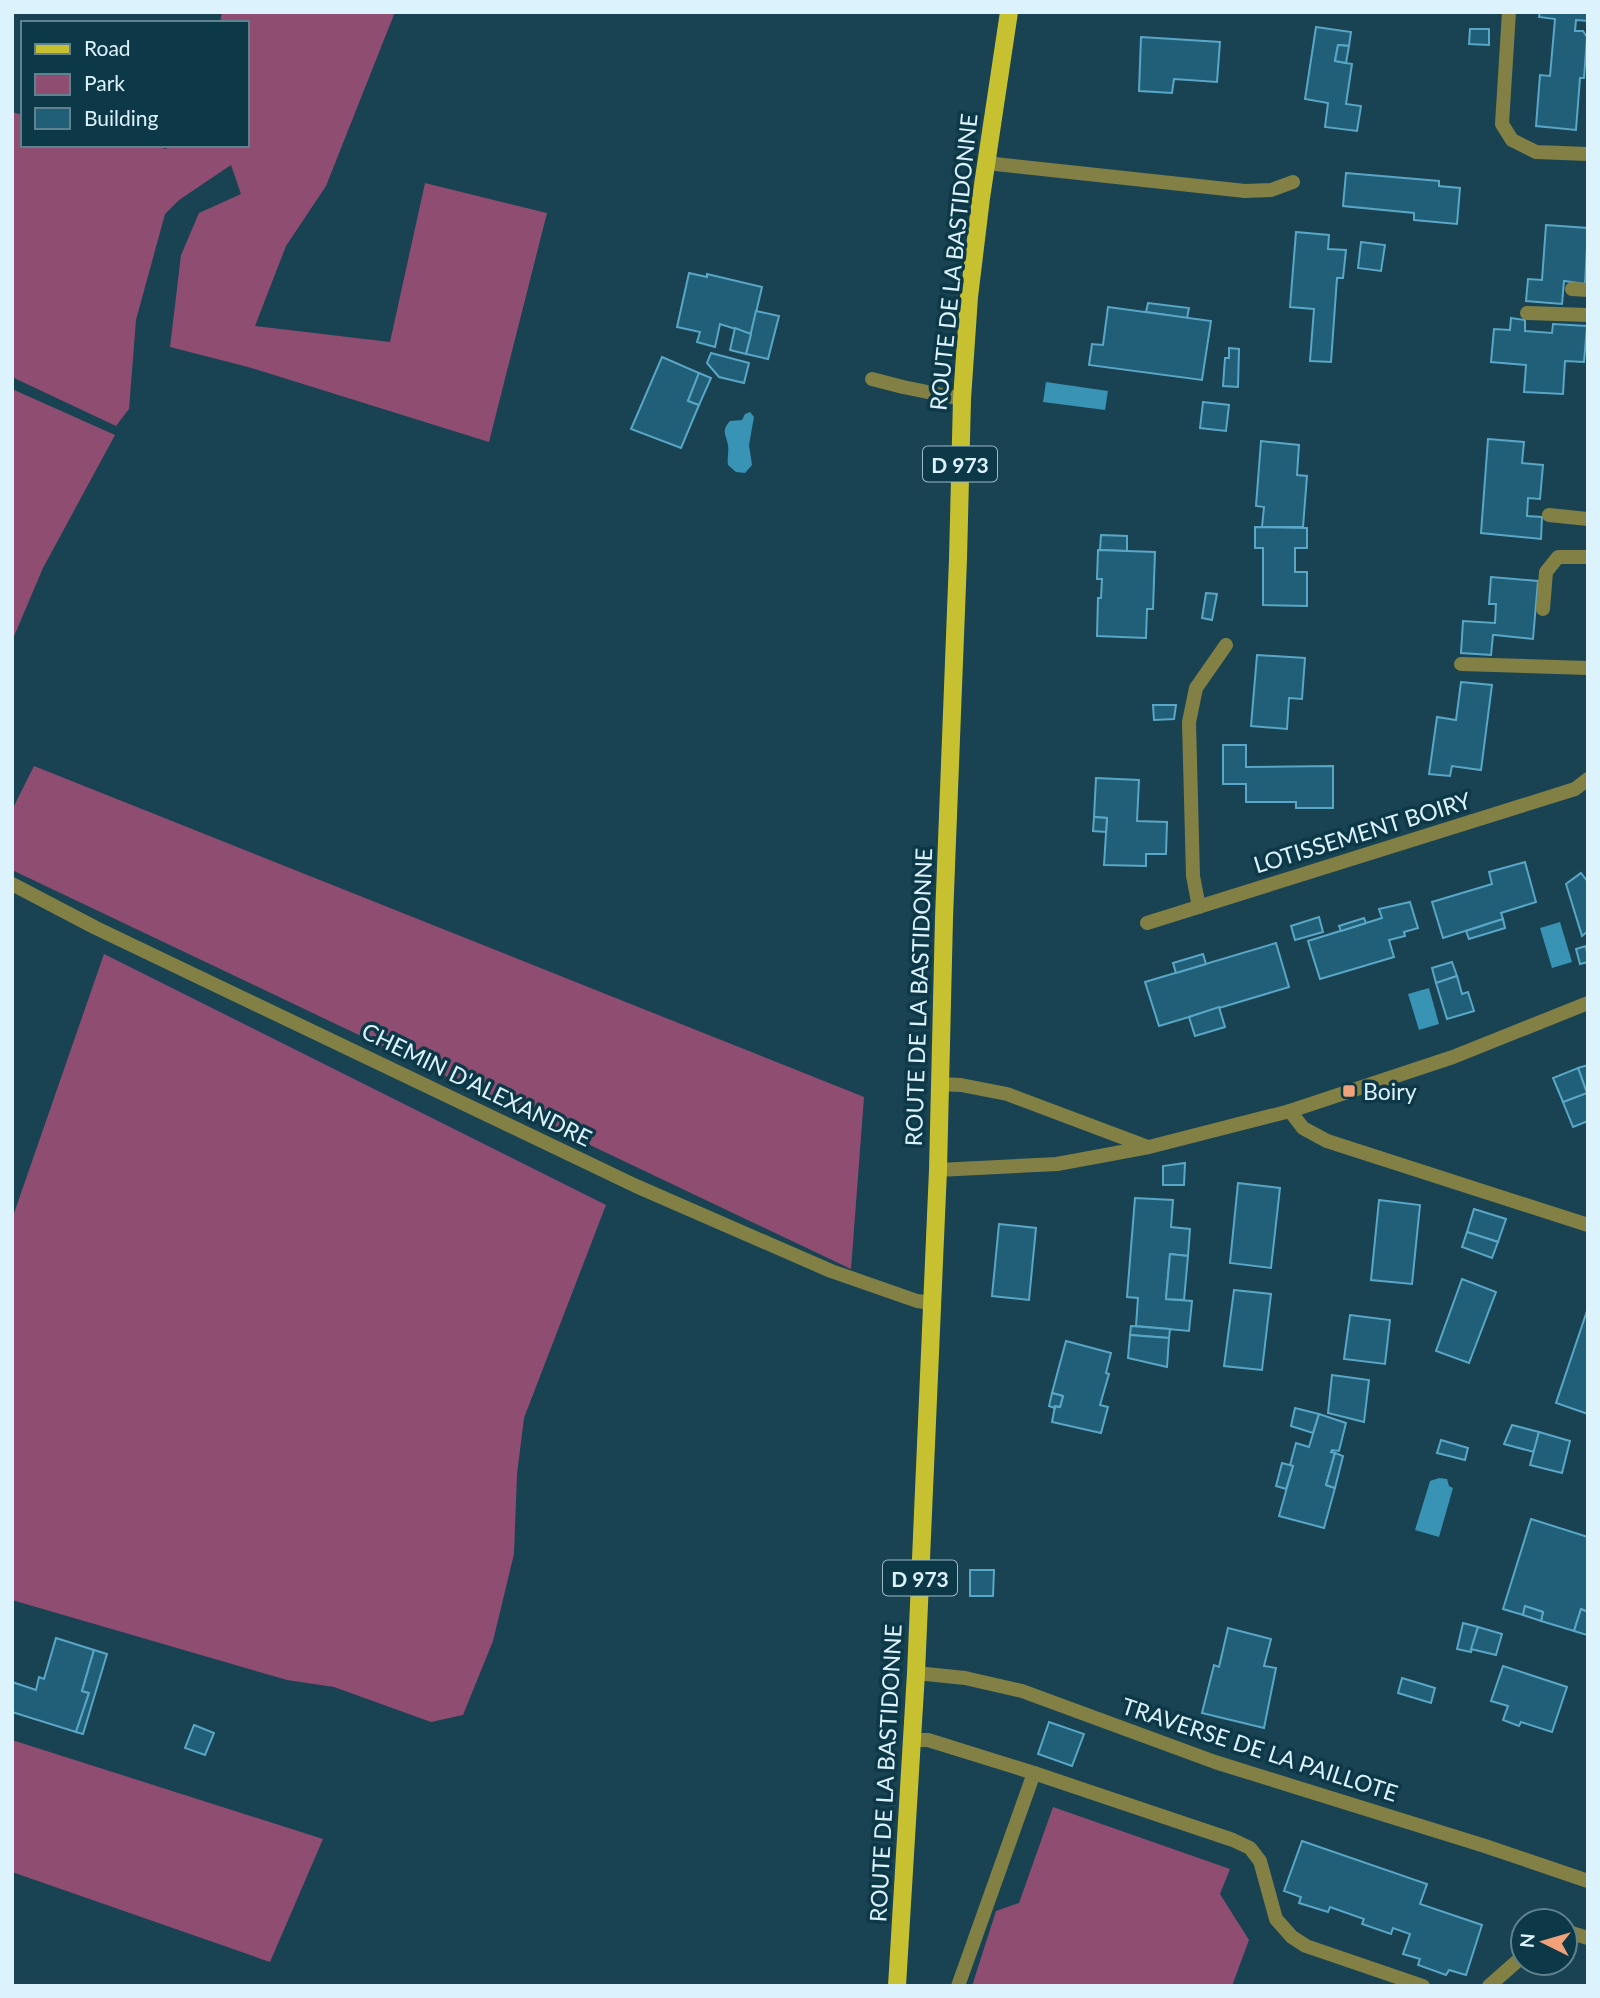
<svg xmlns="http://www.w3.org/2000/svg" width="1600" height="1998" font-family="Lato,sans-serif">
<rect width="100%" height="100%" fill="#194252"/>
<g fill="#8f4d72">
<path d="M222 12H395L326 186 286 246 255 326 390 342 425 183 547 213 489 442 248 367 170 347 181 255 199 213 241 194 231 165 179 200 165 214 136 320 129 409 116 426 12 377V112L23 115V145H150L166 149 168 145H247V23H220Z"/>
<path d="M12 389 115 435 43 568 12 641Z"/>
<path d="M34 766 864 1097 851 1269 12 870V810Z"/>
<path d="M104 954 606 1205 524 1418 517 1474 514 1554 493 1641 463 1715 431 1722 334 1687 287 1680 12 1600V1219Z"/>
<path d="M12 1740 323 1839 270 1962 12 1872Z"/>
<path d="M1053 1807 1230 1869 1220 1894 1249 1940 1232 1986H972L996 1911 1019 1903Z"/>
</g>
<g fill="#3993b5">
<path d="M1046 382 1108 391 1105 410 1043 402Z"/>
<path d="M750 412 754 417 749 445 752 465 745 473 736 472 728 465C727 459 729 451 728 445 726 434 721 431 730 421L742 420 745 414Z"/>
<path d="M1560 922 1572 962 1552 968 1540 928Z"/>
<path d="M1429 988 1439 1024 1419 1030 1408 994Z"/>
<path d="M1439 1478 1447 1479 1449 1486 1453 1488 1439 1537 1415 1530 1430 1481Z"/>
</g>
<g fill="#205f77" stroke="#5aa6c6" stroke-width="2">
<path d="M1540 12H1588V21L1576 20 1575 31H1583L1587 37 1584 78H1580L1576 130 1536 126 1540 75 1550 76 1555 19 1539 17Z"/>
<path d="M1316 27 1351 32 1349 46 1338 45 1335 61 1352 64 1346 104 1361 106 1357 131 1325 127 1328 103 1305 99Z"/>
<path d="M1470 29H1489V45L1469 44Z"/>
<path d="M1141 37 1220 42 1217 82 1174 79 1172 93 1139 91Z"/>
<path d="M1338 45 1349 46 1346 63 1335 61Z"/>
<path d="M1346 173 1439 181V186L1460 188 1457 224 1414 220V213L1343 206Z"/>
<path d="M1546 225 1588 228 1585 284 1564 281 1562 304 1526 301 1528 279 1542 280Z"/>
<path d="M1296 232 1329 235 1328 249 1346 250 1343 278H1337L1331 362 1310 361 1314 309 1290 307Z"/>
<path d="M1361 242 1385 245 1381 271 1358 268Z"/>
<path d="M689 273 707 277V274L762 287 751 334 720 324 715 347 697 342 700 332 677 327Z"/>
<path d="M1148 303 1189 308 1187 318 1146 312Z"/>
<path d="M1108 307 1211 321 1202 380 1089 365 1092 344 1103 345Z"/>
<path d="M756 311 779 316 768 359 746 354Z"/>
<path d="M1511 318 1525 320V331L1552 333 1553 324 1587 326 1584 362 1565 361 1563 394 1524 392 1526 365 1491 362 1494 329 1510 330Z"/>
<path d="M735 328 751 334 746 354 730 350Z"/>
<path d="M1229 348 1239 349 1238 387 1223 386 1225 358H1229Z"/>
<path d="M711 353 749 363 744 383 719 377 707 363Z"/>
<path d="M662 357 699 373 688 401 699 405 681 448 631 429Z"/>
<path d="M699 373 711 378 699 405 688 401Z"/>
<path d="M1203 402 1229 405 1226 431 1200 428Z"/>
<path d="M1488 439 1524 442 1522 463 1543 465 1540 499 1528 498 1527 516 1542 517 1541 539 1481 533Z"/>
<path d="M1261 441 1299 445 1297 475 1307 476 1303 527H1262L1264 507 1256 506Z"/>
<path d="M1255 527 1307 528V548H1295V572H1307V606L1263 605V548H1255Z"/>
<path d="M1101 535 1127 536V551L1100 550Z"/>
<path d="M1098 550 1155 552 1153 609H1147L1146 638 1097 636 1098 598H1101L1102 579H1097Z"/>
<path d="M1491 577 1538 581 1533 639 1495 635H1493L1491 655 1461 653 1463 621 1495 623 1496 604H1489Z"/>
<path d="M1206 593 1217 594 1212 620 1202 618Z"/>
<path d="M1257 655 1305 658 1302 699 1289 698 1287 729 1251 726Z"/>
<path d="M1461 682 1492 685 1481 770 1452 766 1450 776 1429 774 1437 717 1456 720Z"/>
<path d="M1153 705H1176L1174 719 1154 720Z"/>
<path d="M1223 745H1246V767L1333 766V808H1296V802H1246V784H1223Z"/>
<path d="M1096 778 1139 780 1137 821 1167 822 1166 854H1146V866L1104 865 1107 818 1094 817Z"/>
<path d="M1094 817 1107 818 1106 832 1093 831Z"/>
<path d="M1525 862 1536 902 1501 913 1503 919 1443 938 1432 902 1492 884 1489 872Z"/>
<path d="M1581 873 1588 882V931L1582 936 1566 884Z"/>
<path d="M1410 902 1418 928 1404 932 1405 936 1389 940 1394 957 1320 979 1308 941 1382 918 1379 909Z"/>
<path d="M1319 917 1323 932 1295 940 1291 926Z"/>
<path d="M1364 918 1366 923 1341 931 1339 926Z"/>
<path d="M1503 919 1505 928 1469 939 1466 931Z"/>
<path d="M1276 943 1289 987 1159 1026 1145 982Z"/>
<path d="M1586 946 1588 962 1580 964 1576 949Z"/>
<path d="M1203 954 1206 964 1176 973 1173 963Z"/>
<path d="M1452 962 1457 976 1436 983 1432 968Z"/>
<path d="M1457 976 1462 994 1468 992 1474 1011 1447 1019 1436 983Z"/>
<path d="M1219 1007 1225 1027 1195 1036 1189 1017Z"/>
<path d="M1588 1065V1121L1573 1127 1563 1102 1587 1093 1578 1068Z"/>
<path d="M1578 1068 1587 1093 1563 1102 1553 1078Z"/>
<path d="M1185 1163 1184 1185H1163V1166Z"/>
<path d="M1238 1183 1280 1188 1271 1268 1230 1263Z"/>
<path d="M1135 1198 1173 1200 1171 1227 1190 1229 1188 1256 1170 1254 1166 1299 1192 1301 1189 1331 1136 1326 1138 1298 1127 1297Z"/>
<path d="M1379 1200 1420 1205 1412 1284 1371 1280Z"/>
<path d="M1474 1209 1506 1219 1498 1242 1467 1232Z"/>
<path d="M999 1224 1036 1228 1029 1300 992 1296Z"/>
<path d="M1467 1232 1498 1242 1492 1258 1462 1247Z"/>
<path d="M1170 1254 1188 1256 1184 1300 1166 1299Z"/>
<path d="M1462 1279 1496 1292 1469 1363 1436 1351Z"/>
<path d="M1234 1290 1271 1294 1262 1370 1224 1366Z"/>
<path d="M1588 1308V1414L1556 1403Z"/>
<path d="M1350 1315 1390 1320 1385 1364 1344 1359Z"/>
<path d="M1131 1326 1170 1329 1169 1338 1130 1335Z"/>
<path d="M1130 1335 1169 1338 1167 1367 1128 1358Z"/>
<path d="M1066 1341 1111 1353 1106 1373 1109 1374 1100 1405 1108 1407 1101 1433 1052 1422 1055 1406 1060 1407 1063 1396 1052 1393Z"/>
<path d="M1332 1375 1369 1380 1364 1422 1328 1413Z"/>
<path d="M1052 1393 1063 1396 1060 1407 1055 1406V1408L1049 1406Z"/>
<path d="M1295 1408 1319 1414 1313 1433 1291 1426Z"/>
<path d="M1319 1414 1346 1423 1339 1451 1332 1450 1331 1452 1335 1453 1326 1485 1335 1488 1324 1528 1279 1516 1293 1466 1290 1465 1296 1443 1309 1447Z"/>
<path d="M1512 1425 1539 1432 1534 1452 1504 1444Z"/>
<path d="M1539 1432 1570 1441 1562 1473 1530 1465Z"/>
<path d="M1441 1440 1468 1448 1465 1460 1437 1453Z"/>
<path d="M1335 1453 1343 1456 1335 1488 1326 1485Z"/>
<path d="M1282 1463 1293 1466 1286 1489 1276 1486Z"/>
<path d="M1531 1519 1588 1537V1612L1581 1609 1574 1631 1541 1621 1543 1612 1525 1606 1523 1615 1503 1609Z"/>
<path d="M970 1570H994L993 1596H970Z"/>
<path d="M1525 1606 1543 1612 1541 1621 1523 1615Z"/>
<path d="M1581 1609 1588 1612 1587 1635 1574 1631Z"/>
<path d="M1463 1623 1478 1627 1471 1652 1457 1649Z"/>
<path d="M1478 1627 1502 1634 1496 1655 1471 1649Z"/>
<path d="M1228 1628 1271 1639 1264 1666 1276 1668 1264 1728 1202 1713 1214 1665 1219 1667Z"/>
<path d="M56 1638 94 1650 82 1691 89 1693 76 1732 12 1712V1682L36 1690 39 1677 44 1679Z"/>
<path d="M94 1650 107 1654 83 1734 76 1732 89 1693 82 1691Z"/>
<path d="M1503 1666 1567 1687 1552 1732 1521 1722 1519 1726 1503 1720 1508 1706 1491 1701Z"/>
<path d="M1402 1678 1435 1688 1431 1703 1398 1693Z"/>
<path d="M1049 1722 1084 1734 1072 1766 1038 1754Z"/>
<path d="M194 1725 214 1733 205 1755 185 1748Z"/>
<path d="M1302 1841 1427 1884 1420 1904 1482 1925 1466 1975 1449 1970 1446 1975 1418 1965 1420 1959 1403 1954 1410 1934 1393 1928 1391 1934 1362 1924 1364 1919 1330 1907 1328 1912 1299 1903 1301 1897 1284 1891Z"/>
</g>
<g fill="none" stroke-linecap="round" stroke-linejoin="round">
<g stroke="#828044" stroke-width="14">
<path d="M1509 12 1502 124 1512 140 1536 152 1588 154"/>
<path d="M986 163 1245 191 1271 190 1293 182"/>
<path d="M1572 289 1588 290"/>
<path d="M1527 313 1588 315"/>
<path d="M872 379 903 387 962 399"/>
<path d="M1549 515 1588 519"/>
<path d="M1543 609 1546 572 1558 557H1588"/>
<path d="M1461 664 1588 668"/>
<path d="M1199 907 1193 876 1189 722 1196 688 1226 645"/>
<path d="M916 1673 965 1678 1022 1691 1215 1762 1485 1846 1588 1881"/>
<path d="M958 1986 1034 1773"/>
</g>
<g stroke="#828044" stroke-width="14">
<path d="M12 884 96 928 636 1186 831 1271 917 1301 932 1303"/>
<path d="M1147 923 1575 789 1588 779"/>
<path d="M939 1084 961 1085 1007 1094 1148 1147"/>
<path d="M1290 1111 1303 1128 1327 1141 1588 1225"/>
<path d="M938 1170 1057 1164 1149 1147 1290 1111 1453 1057 1588 1003"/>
<path d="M912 1740H928L1034 1773 1233 1840 1250 1848 1260 1861 1276 1919 1292 1937 1306 1946 1423 1986"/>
<path d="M1565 1931 1588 1938"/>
<path d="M1489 1986 1523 1956"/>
</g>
<path stroke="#c7c132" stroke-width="18" d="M897 1986 916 1673 938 1170 944 918 958 559 962 399 969 297 981 198 1009 12"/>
</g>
<rect fill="#f1a27b" stroke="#0d3847" stroke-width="2.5" x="1342" y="1084" width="14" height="14" rx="3.5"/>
<g text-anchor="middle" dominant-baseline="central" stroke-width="7" stroke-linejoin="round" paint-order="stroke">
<g fill="#0d3847" stroke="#9ebac6" stroke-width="2">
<rect x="923" y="446.5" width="74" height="35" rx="5"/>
<rect x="883" y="1560.5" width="74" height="35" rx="5"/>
</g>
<g font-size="21" font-weight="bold" fill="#dcf2fc">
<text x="960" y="464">D 973</text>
<text x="920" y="1578">D 973</text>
</g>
<g font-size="23" fill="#dcf2fc" stroke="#0d3847">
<text transform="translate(953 262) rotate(-84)">ROUTE DE LA BASTIDONNE</text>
<text transform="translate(1362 832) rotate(-17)">LOTISSEMENT BOIRY</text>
<text transform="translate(918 997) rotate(-88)">ROUTE DE LA BASTIDONNE</text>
<text transform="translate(477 1084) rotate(26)">CHEMIN D'ALEXANDRE</text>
<text transform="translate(1260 1749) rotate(18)">TRAVERSE DE LA PAILLOTE</text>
<text transform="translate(885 1773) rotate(-87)">ROUTE DE LA BASTIDONNE</text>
</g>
<g font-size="23" fill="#dcf2fc" stroke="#0d3847" text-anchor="start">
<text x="1363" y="1091">Boiry</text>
</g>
</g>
<rect width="1600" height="1998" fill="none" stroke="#dcf2fc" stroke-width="28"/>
<rect x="21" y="21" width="228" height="126" fill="#0d3847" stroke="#60828f" stroke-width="2"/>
<rect x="35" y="44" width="35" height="10" fill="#c7c132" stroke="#60828f" stroke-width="2"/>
<text x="84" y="56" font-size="21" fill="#dcf2fc">Road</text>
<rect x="35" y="74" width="35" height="21" fill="#8f4d72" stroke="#60828f" stroke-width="2"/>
<text x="84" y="91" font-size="21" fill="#dcf2fc">Park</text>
<rect x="35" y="108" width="35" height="21" fill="#205f77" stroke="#60828f" stroke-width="2"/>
<text x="84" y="126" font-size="21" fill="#dcf2fc">Building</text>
<g transform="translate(1544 1942) rotate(275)"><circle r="33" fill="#0d3847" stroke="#60828f" stroke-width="2"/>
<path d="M0-5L12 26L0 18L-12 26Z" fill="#f1a27b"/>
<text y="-10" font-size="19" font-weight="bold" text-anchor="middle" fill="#dcf2fc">N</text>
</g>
</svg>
